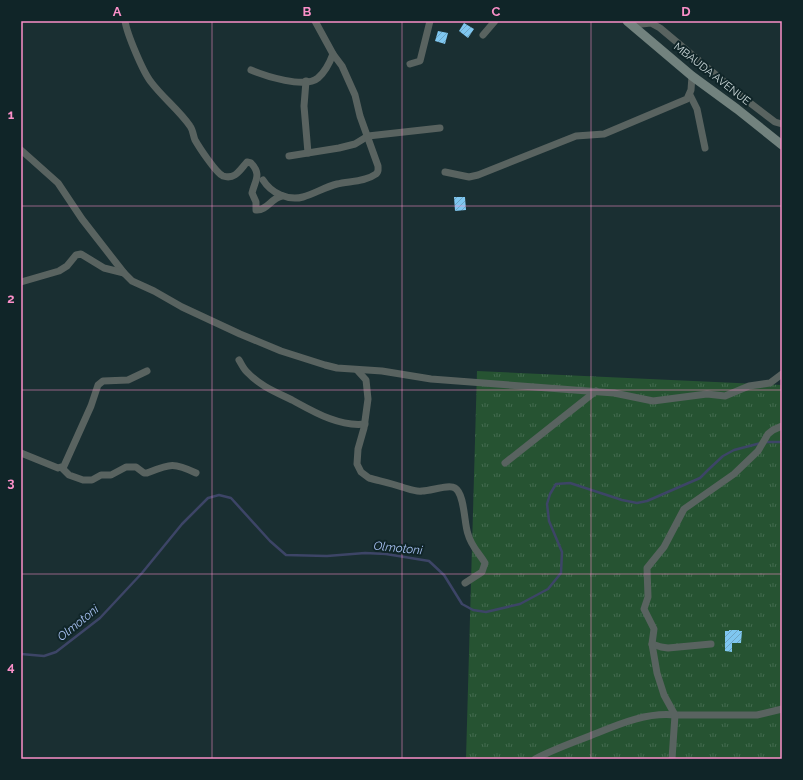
<svg xmlns="http://www.w3.org/2000/svg" width="803" height="780" font-family="Raleway,sans-serif">
  <style>
    .grass { fill: url(#grass-tufts) }
    .lines { fill: none; stroke-linecap: round; stroke-linejoin: round }
    .stream { stroke: #3d4567; stroke-width: 2.5 }
    .building { fill: url(#building-hatch) }
    .street { stroke: #596360; stroke-width: 7 }
    .secondary { stroke: #72827e; stroke-width: 9 }
    .grid { fill: none; stroke: #fa8fc8; stroke-width: 1; stroke-opacity: 0.55 }
    .labels { text-anchor: middle; dominant-baseline: central; stroke-width: 4; stroke-linejoin: round; paint-order: stroke }
    .street-label { font-size: 11px; fill: #cad7d8; stroke: #102528 }
    .water-label { font-size: 12px; font-style: italic; fill: #a7c0f1; stroke: #102528 }
    .neatline { fill: none; stroke: #fa8fc8; stroke-width: 1.5 }
    .grid-label { font-size: 13px; text-anchor: middle; font-weight: bold; fill: #fa8fc8 }
  </style>
  <defs>
    <pattern id="grass-tufts" width="24" height="20" patternUnits="userSpaceOnUse"><rect width="24" height="20" fill="#265332"/><path d="M3 7l-1-3M5 7V3M7 7l1-3M15 17l-1-3M17 17v-4M19 17l1-3" fill="none" stroke="#446b4f"/></pattern>
    <pattern id="building-hatch" width="6" height="6" patternUnits="userSpaceOnUse"><rect width="6" height="6" fill="#7fc7f0"/><path d="M-1 1l2-2M0 6l6-6M5 7l2-2" fill="none" stroke="#6ea5c4"/></pattern>
  </defs>
  <rect width="100%" height="100%" fill="#1a2f32"/>
  <path class="grass" d="M477 371 782 385V759H466Z"/>
  <g class="lines">
    <g class="stream">
      <path d="M765 442H782"/>
      <path d="M21 654 44 656 56 652 100 618 142 573 182 524 208 498 219 495 231 498 270 541 286 555 327 556 365 553 386 554 429 561 444 575 462 604 473 610 486 612 520 604 548 589 561 573 562 552 549 521 547 504 550 494 556 484 570 483 622 500 637 503 647 501 700 478 709 469 723 456 734 450 761 443"/>
    </g>
  </g>
  <g class="building">
    <path d="M464 23 474 29 468 38 459 31Z"/>
    <path d="M438 31 448 33 445 44 435 41Z"/>
    <path d="M454 197H465L466 210 455 211Z"/>
    <path d="M729 630H739V631H742L741 643H732V652L725 651V631H729Z"/>
  </g>
  <g class="lines">
    <g class="street">
      <path d="M125 21C127 34 143 72 151 82 163 98 179 110 190 126 193 130 193 135 195 140 199 147 216 173 223 176 235 180 240 170 247 162L251 163C262 175 255 180 252 193L256 202V210C267 211 271 198 282 196"/>
      <path d="M632 25 651 23 660 28 741 96 775 122 782 124"/>
      <path d="M483 35 495 21"/>
      <path d="M410 64 420 61 430 21"/>
      <path d="M251 70C265 76 305 89 318 78 325 72 330 62 333 54"/>
      <path d="M306 81 304 106 308 153"/>
      <path d="M690 95 697 109 705 148"/>
      <path d="M21 150 58 183 82 219 124 273"/>
      <path d="M289 156 339 148 355 144 368 136 440 128"/>
      <path d="M445 172 469 177 478 175 576 136 604 134 687 99 691 90 692 76"/>
      <path d="M263 180C271 193 288 201 303 197 314 194 325 187 337 184 349 181 365 182 376 174 379 172 378 169 378 166L360 116 355 95 342 66 333 54 315 21"/>
      <path d="M21 282 59 271 67 266 76 255 81 254 104 268 124 273 132 281 154 291 182 307 240 334 281 351 325 365 337 368 382 371 431 379 614 393 653 401 707 394 725 396 749 386 770 383 782 374"/>
      <path d="M239 360C242 365 244 370 248 373 260 386 278 393 292 400 314 412 339 427 365 424"/>
      <path d="M357 370 366 380 368 399 364 428 358 449 357 464 361 472 369 478C380 481 391 483 402 487 409 489 415 492 422 491 431 491 449 484 455 488 465 494 464 524 468 534 471 546 479 553 485 563L482 572 465 583"/>
      <path d="M21 453 58 468 64 466 91 406 98 385 103 381 128 380 147 371"/>
      <path d="M505 463 596 391"/>
      <path d="M62 468 69 475 83 480H92L101 475H111L126 467H136L144 473H147C170 464 173 462 196 473"/>
      <path d="M652 644 661 647 668 648 711 644"/>
      <path d="M535 759C552 750 569 744 587 737 615 726 644 712 675 715H757L782 709"/>
      <path d="M672 759 675 715 664 695 657 673 652 644 654 629 644 609 648 597 647 568 664 547 684 509 734 474 758 451 768 434 773 430 782 426"/>
    </g>
    <path class="secondary" d="M627 21 692 76 737 109 782 145"/>
  </g>
  <path class="grid" d="M212 21V759M402 21V759M591 21V759M21 206H782M21 390H782M21 574H782"/>
  <g class="labels">
    <g class="street-label">
      <text transform="translate(712 74) rotate(38)">MBAUDA AVENUE</text>
    </g>
    <g class="water-label">
      <text transform="translate(398 548) rotate(6)">Olmotoni</text>
      <text transform="translate(78 623) rotate(-39)">Olmotoni</text>
    </g>
  </g>
  <rect width="803" height="780" fill="none" stroke="#102528" stroke-width="44"/>
  <rect x="22" y="22" width="759" height="736" class="neatline"/>
  <g class="grid-label">
    <text x="117" y="16">A</text>
    <text x="307" y="16">B</text>
    <text x="496" y="16">C</text>
    <text x="686" y="16">D</text>
    <text x="11" y="119">1</text>
    <text x="11" y="303">2</text>
    <text x="11" y="487">3</text>
    <text x="11" y="671">4</text>
  </g>
</svg>
